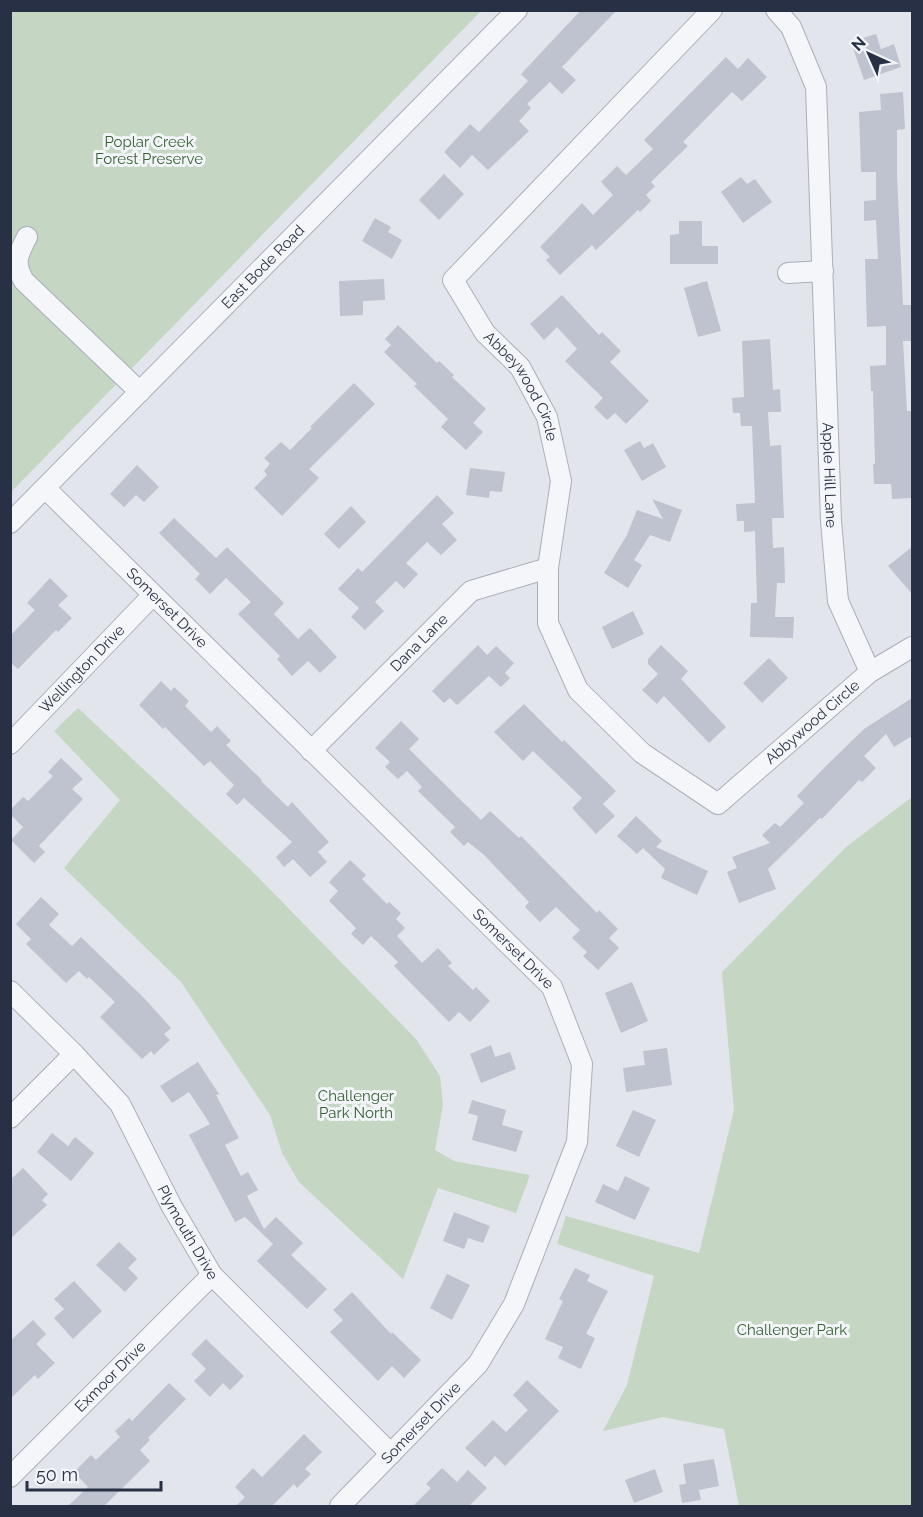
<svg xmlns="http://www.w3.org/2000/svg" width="923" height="1517" font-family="Raleway,sans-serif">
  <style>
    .green { fill: #c5d6c2 }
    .building { fill: #bec3cf }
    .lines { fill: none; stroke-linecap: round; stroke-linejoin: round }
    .minor-casing { stroke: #aaafba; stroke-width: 22 }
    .minor { stroke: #f5f6f9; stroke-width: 20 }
    .labels { text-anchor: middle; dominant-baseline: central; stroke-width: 6; stroke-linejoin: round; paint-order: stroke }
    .park-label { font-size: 15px; fill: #386234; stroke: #f2f4f8 }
    .street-label { font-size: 15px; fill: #283045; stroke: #f2f4f8 }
  </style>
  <rect width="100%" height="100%" fill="#e2e5ec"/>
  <g class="green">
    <path d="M11 11H481L11 492Z"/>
    <path d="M78 708 249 868 416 1039 440 1076 443 1105 435 1150 454 1161 530 1175 516 1213 438 1188 403 1279 299 1182 282 1153 270 1115 181 982 64 868 120 800 54 731Z"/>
    <path d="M912 797V1506H739L724 1429 663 1417 603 1431 627 1385 654 1276 557 1244 566 1216 699 1253 734 1110 722 972 846 847Z"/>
  </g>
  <g class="building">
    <path d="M581 10H617L562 67 576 80 562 94 550 82 527 104 531 108 519 121 529 131 488 170 472 155 460 168 444 152 470 124 479 132 528 81 521 74Z"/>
    <path d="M876 34 881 49 894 44 901 67 864 80 851 42Z"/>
    <path d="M726 57 738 69 748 58 767 77 742 101 732 92 683 142 688 146 651 182 655 186 646 195 651 201 640 212 638 210 596 250 592 245 560 275 546 260 550 257 540 247 582 203 593 215 613 195 601 182 617 166 626 175 653 149 644 140Z"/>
    <path d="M903 92 905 129 897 130V176L903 305H911L912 341H903L907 411H911L912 423V498L892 499 891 484H874L873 464H875L873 391H871L870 366 886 365V326L867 327 865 259H878L876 220 864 221V201L876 200V172H861L859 112 881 110 880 94Z"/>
    <path d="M444 174 464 194 439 220 419 200Z"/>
    <path d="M741 177 747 184 755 179 772 202 743 223 721 192Z"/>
    <path d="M375 218 391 227 388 232 402 240 392 259 362 241Z"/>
    <path d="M679 221H702V246H718V264H670V235L679 234Z"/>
    <path d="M384 279 385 300 363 301V315L340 316 339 281Z"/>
    <path d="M707 281 721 331 698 337 684 288Z"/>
    <path d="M562 295 599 335 602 332 621 351 610 362 649 401 626 424 615 413 607 420 594 407 603 398 565 361 577 349 557 327 544 340 530 324Z"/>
    <path d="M398 325 437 363 439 361 454 375 452 377 486 409 473 423 483 432 466 450 441 427 448 419 414 386 417 384 384 352 391 345 385 339Z"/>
    <path d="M770 339 773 390 780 389 781 412H768L770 446 781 445 784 518H772L773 548 784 547 785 583H777L775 617H794L793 638 750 637 751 603H757L755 531 744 532V521H737L736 504 755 503 752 426H741L740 413H733L732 398 744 397 742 341Z"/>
    <path d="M354 383 375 404 309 469 319 478 282 516 254 488 267 475 264 471 270 464 264 458 281 442 290 450 312 428 310 427Z"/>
    <path d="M640 441 644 448 653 443 666 467 642 481 624 450Z"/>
    <path d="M137 465 159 487 144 502 136 495 124 507 110 494Z"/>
    <path d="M470 468 505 472 502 492 490 491 489 498 466 495Z"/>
    <path d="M437 495 454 513 442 524 457 540 441 555 427 542 406 563 418 574 404 589 396 581 375 602 384 611 365 630 351 617 359 608 338 589 358 568 362 572Z"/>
    <path d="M652 499 682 510 670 542 650 535 634 560 642 565 628 588 604 573 627 535 637 510 663 519Z"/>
    <path d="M351 506 366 522 339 549 324 534Z"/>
    <path d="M174 518 216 558 227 547 284 603 274 614 298 639 310 628 337 657 320 673 308 661 292 676 277 659 280 656 238 614 251 602 226 578 210 594 195 579 200 574 159 533Z"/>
    <path d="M912 547V594L888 566Z"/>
    <path d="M50 578 68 596 58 605 72 618 58 632 56 630 18 669 10 662V636L35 610 27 603Z"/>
    <path d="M633 611 644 634 612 649 602 627Z"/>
    <path d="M478 645 487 655 496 646 514 663 505 673 510 678 501 687 489 676 457 705 450 698 444 703 432 691Z"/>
    <path d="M661 645 688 671 681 679 726 727 709 743 664 696 657 704 642 690 658 674 648 664V659Z"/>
    <path d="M769 658 788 678 762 703 743 683Z"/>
    <path d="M161 681 171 691 174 687 189 701 185 706 211 732 217 726 231 741 226 745 262 780 261 781 288 807 292 802 329 842 318 852 327 862 310 877 293 859 284 867 276 857 292 842 244 798 237 805 226 794 234 785 210 761 204 766 165 727 163 729 139 705Z"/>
    <path d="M912 698V736L894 747 886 734 864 756 876 768 862 782 859 780 822 819 820 818 768 869 776 889 739 903 727 872 737 868 732 857 770 843 762 835 775 823 780 827 804 803 797 796 825 767 864 729Z"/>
    <path d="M524 704 562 742 564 740 616 791 603 804 615 816 596 834 572 808 582 798 533 751 523 761 494 732Z"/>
    <path d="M401 721 419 739 409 749 481 820 490 811 519 838 521 836 597 913 599 910 618 929 609 938 619 948 598 970 583 956 587 952 572 938 580 930 556 907 540 922 525 907 529 902 484 855 468 842 464 846 450 832 455 827 418 791 422 787 407 771 398 779 385 767 390 762 375 748Z"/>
    <path d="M61 758 83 779 72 789 83 799 39 846 45 852 34 863 11 840 23 827 10 814V810L23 797 28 801 53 776 48 772Z"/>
    <path d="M636 816 662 841 656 847 708 871 697 895 661 878 665 869 643 848 637 854 617 836Z"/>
    <path d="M350 860 366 875 362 879 387 904 389 902 401 913 396 919 405 928 397 936 422 963 438 948 452 963 448 966 473 990 476 987 490 1001 470 1022 459 1012 449 1022 394 966 398 962 371 936 363 945 351 934 356 928 329 901 338 891 329 882Z"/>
    <path d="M41 897 59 914 49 925 72 946 81 937 145 999 171 1028 164 1034 170 1040 154 1055 151 1051 142 1059 100 1017 115 1002 89 977 87 979 79 971 66 983 26 944 31 939 16 924Z"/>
    <path d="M632 982 648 1021 621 1033 605 993Z"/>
    <path d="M491 1045 495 1057 510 1052 516 1069 481 1083 470 1054Z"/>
    <path d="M667 1048 672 1085 626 1092 623 1068 645 1065 643 1051Z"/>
    <path d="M198 1062 219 1094 216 1095 239 1138 225 1145 241 1176 248 1172 258 1190 247 1196 264 1229 276 1217 303 1243 291 1255 327 1289 307 1309 257 1261 273 1244 245 1217 235 1222 189 1135 210 1124 189 1092 172 1103 160 1086Z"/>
    <path d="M472 1100 506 1110 502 1125 523 1131 516 1152 472 1140 478 1116 468 1113Z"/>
    <path d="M633 1110 656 1120 639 1157 616 1146Z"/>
    <path d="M52 1133 68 1146 75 1137 94 1153 71 1181 37 1152Z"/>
    <path d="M23 1168 48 1194 42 1200 47 1205 10 1239V1180Z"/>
    <path d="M625 1176 650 1188 635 1220 595 1202 603 1184 618 1191Z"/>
    <path d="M454 1212 490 1226 483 1243 468 1238 464 1249 443 1241Z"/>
    <path d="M119 1242 137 1259 128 1268 138 1278 125 1292 96 1265Z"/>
    <path d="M575 1268 590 1275 587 1281 608 1291 586 1334 595 1338 581 1369 558 1358 563 1347 545 1339 563 1301 559 1299Z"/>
    <path d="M447 1274 470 1285 452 1320 430 1308Z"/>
    <path d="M74 1281 102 1311 73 1339 54 1318 64 1309 54 1299Z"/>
    <path d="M352 1292 391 1334 392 1332 421 1360 404 1378 392 1366 378 1381 330 1332 343 1320 333 1310Z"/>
    <path d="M33 1320 46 1334 36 1344 55 1363 38 1379 35 1375 10 1399V1341Z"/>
    <path d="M206 1339 244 1376 230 1390 223 1383 210 1397 194 1381 206 1369 191 1354Z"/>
    <path d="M527 1380 559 1411 505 1466 495 1456 485 1467 465 1448 493 1420 506 1432 528 1410 513 1395Z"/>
    <path d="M169 1383 186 1399 148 1438 150 1440 140 1450 150 1461 104 1506H68L88 1487 74 1472 91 1455 96 1460 120 1437 115 1431 129 1418 132 1421Z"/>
    <path d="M304 1434 322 1452 305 1469 311 1474 297 1488 294 1484 272 1506H236L245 1497 235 1487 253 1468 262 1477Z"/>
    <path d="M714 1459 719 1486 699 1490 701 1500 682 1503 679 1485 686 1484 683 1464Z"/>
    <path d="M442 1468 457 1482 468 1470 487 1488 469 1506H413L431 1488 426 1484Z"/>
    <path d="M655 1469 663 1492 634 1503 625 1480Z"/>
  </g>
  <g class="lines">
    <defs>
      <g id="minor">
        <path id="s1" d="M712 10 453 280 485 333 520 367 547 417 561 481 548 568V623L578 690 642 753 718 804 870 672 912 647"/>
        <path id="s2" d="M776 10 791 27 816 87 831 521 838 601 870 672"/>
        <path d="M27 237C18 254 13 263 24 281L140 392"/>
        <path d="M788 273 823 271"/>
        <path id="s3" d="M45 488 552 987 582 1064 577 1142 514 1304 478 1364 340 1506"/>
        <path id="s4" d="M10 523 517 10"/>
        <path id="s5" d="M10 744 153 595"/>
        <path id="s6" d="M311 751 471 591 548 568"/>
        <path id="s7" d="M10 991 74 1054 120 1104 172 1207 212 1275 391 1454"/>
        <path d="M10 1118 74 1054"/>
        <path id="s8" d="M10 1477 212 1275"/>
      </g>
    </defs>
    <use href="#minor" class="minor-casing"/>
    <use href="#minor" class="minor"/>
  </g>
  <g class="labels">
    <g class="park-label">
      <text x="149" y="142">Poplar Creek<tspan x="149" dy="17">Forest Preserve</tspan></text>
      <text x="356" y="1096">Challenger<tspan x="356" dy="17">Park North</tspan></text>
      <text x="792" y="1330">Challenger Park</text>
    </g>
    <g class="street-label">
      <text stroke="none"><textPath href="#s4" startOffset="360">East Bode Road</textPath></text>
      <text stroke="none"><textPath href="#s1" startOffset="502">Abbeywood Circle</textPath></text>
      <text stroke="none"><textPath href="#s2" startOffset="476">Apple Hill Lane</textPath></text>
      <text stroke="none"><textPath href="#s3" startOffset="171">Somerset Drive</textPath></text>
      <text stroke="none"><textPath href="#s6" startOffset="153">Dana Lane</textPath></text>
      <text stroke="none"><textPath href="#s5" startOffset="104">Wellington Drive</textPath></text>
      <text stroke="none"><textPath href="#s1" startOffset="1130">Abbywood Circle</textPath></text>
      <text stroke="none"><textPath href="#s3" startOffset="657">Somerset Drive</textPath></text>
      <text stroke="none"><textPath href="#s7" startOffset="303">Plymouth Drive</textPath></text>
      <text stroke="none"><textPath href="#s8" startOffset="142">Exmoor Drive</textPath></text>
      <text transform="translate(421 1423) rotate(-46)">Somerset Drive</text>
    </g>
  </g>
  <rect width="923" height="1517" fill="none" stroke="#283045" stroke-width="24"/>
  <g transform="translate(869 54) rotate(315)" stroke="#f2f4f8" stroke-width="4.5" paint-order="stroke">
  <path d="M0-4.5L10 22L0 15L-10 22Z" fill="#283045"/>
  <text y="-9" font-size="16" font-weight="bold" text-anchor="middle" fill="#283045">N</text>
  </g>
  <path d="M27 1481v9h134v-9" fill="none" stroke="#283045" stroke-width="3"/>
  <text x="36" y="1481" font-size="18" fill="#283045" stroke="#f2f4f8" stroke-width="4.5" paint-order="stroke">50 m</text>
</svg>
